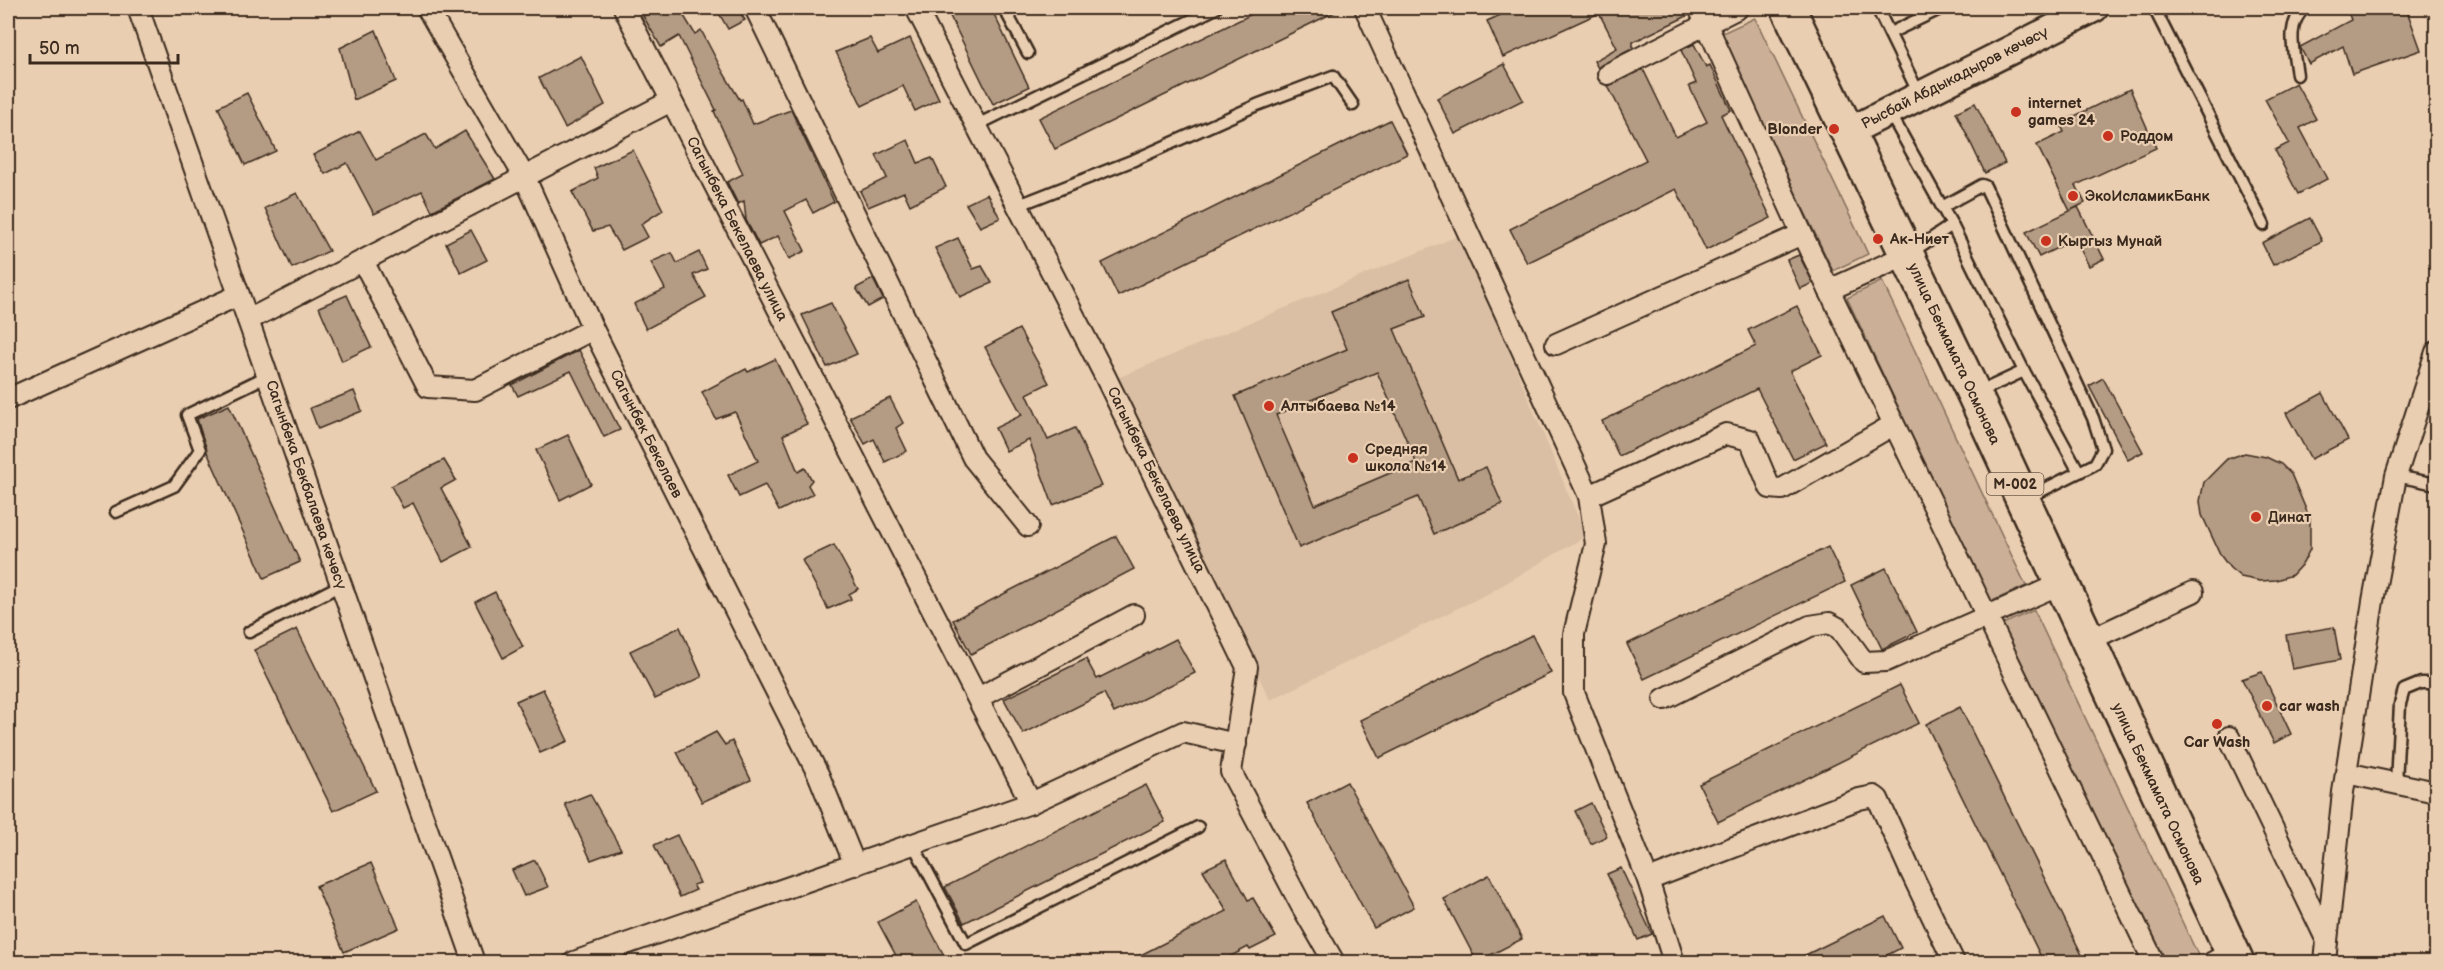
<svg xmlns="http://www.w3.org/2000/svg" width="2444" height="970" font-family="'Balsamiq Sans',sans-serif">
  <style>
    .built { fill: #dabfa4 }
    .green { fill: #cbb097; stroke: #836d5a; stroke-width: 1.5 }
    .building { fill: #b49b84; stroke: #3b2a1e; stroke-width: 1.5; fill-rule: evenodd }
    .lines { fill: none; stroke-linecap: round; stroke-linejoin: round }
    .service-casing { stroke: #3b2a1e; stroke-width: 15 }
    .minor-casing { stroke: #3b2a1e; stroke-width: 24 }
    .secondary-casing { stroke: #3b2a1e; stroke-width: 32 }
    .trunk-casing { stroke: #3b2a1e; stroke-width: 38 }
    .service { stroke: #eaceb1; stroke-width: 10 }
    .minor { stroke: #eaceb1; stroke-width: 20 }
    .secondary { stroke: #eaceb1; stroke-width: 27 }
    .trunk { stroke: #eaceb1; stroke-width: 33 }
    .poi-dot { fill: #c8321e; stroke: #eaceb1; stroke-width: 2 }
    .labels { text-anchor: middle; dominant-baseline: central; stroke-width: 4.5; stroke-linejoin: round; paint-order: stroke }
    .shield { fill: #eaceb1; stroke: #705b4a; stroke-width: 1.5 }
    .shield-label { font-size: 14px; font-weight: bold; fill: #3b2a1e }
    .street-label { font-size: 15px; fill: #3b2a1e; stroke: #eaceb1 }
    .poi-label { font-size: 15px; font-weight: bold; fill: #3b2a1e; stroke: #eaceb1; text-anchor: start }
  </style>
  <rect width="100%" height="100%" fill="#eaceb1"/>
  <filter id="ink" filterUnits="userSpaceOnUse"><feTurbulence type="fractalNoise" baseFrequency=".0167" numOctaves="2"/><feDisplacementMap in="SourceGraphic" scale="12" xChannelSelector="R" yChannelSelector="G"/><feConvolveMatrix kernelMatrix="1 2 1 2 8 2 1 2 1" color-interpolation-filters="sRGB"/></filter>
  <g filter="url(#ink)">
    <path class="built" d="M1460 235 1586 536 1489 593 1270 700 1115 379Z"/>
    <g class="green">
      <path d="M1755 18 1868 254 1833 271 1720 34Z"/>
      <path d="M1882 281 2026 586 1990 602 1847 298Z"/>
      <path d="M2034 610 2198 955 2182 962H2165L2003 624Z"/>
    </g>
    <g class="building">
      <path d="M660 8H679L695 34 701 30 723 72 740 100 742 99 753 124 791 110 834 202 813 213 806 200 785 211 805 251 789 259 778 236 759 245 746 220 744 201 738 204 727 182 743 174 714 111 716 110 679 36 661 47 643 16Z"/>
      <path d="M716 8H737L745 20 728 29Z"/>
      <path d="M946 8H991L1029 87 993 104Z"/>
      <path d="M1264 8H1343L1055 149 1039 118Z"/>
      <path d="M1516 8H1687L1689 15 1633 42V48L1598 68 1594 61 1617 48 1599 13 1503 57 1487 21Z"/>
      <path d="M2361 8H2406L2421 50 2352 74 2343 46 2309 64 2300 47 2351 20 2348 12Z"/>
      <path d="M376 30 396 81 354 100 340 48Z"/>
      <path d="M870 38 878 53 910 38 939 99 915 111 903 86 862 106 836 52Z"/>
      <path d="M1694 44 1706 67 1710 65 1731 110 1721 115 1771 218 1706 250 1676 189 1527 263 1510 229 1646 160 1608 86 1643 69 1676 137 1707 122 1689 86 1696 83 1681 50Z"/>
      <path d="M581 56 605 105 565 128 539 78Z"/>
      <path d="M1504 64 1523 100 1455 134 1437 98Z"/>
      <path d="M2296 83 2316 119 2300 128 2327 179 2298 194 2275 150 2289 143 2265 99Z"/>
      <path d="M2130 89 2156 148 2076 185 2085 203 2071 210 2078 207 2104 259 2089 266 2075 239 2039 257 2026 232 2070 211 2037 145 2064 132 2060 123Z"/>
      <path d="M247 93 276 151 245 165 218 107Z"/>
      <path d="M1975 103 2005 163 1985 173 1956 112Z"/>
      <path d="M1390 120 1407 154 1118 296 1102 263Z"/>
      <path d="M360 131 376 160 426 134 435 149 465 131 495 179 432 211 422 191 374 214 347 163 325 174 313 155Z"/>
      <path d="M908 140 918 163 932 158 946 187 910 205 904 192 868 207 860 191 887 178 876 155Z"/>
      <path d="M633 150 663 210 641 224 648 237 622 250 608 227 593 231 572 192 598 178 594 168Z"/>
      <path d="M297 193 329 251 292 268 265 208Z"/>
      <path d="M987 194 1000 218 980 227 966 204Z"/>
      <path d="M2310 218 2322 241 2273 265 2262 243Z"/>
      <path d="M471 230 487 260 461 273 446 243Z"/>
      <path d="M958 238 973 269 982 266 992 283 960 297 935 248Z"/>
      <path d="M699 252 707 269 693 275 706 297 646 329 634 304 665 289 651 262 672 253 677 263Z"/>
      <path d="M1799 255 1813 283 1800 289 1787 260Z"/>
      <path d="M873 279 883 299 868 307 856 288Z"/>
      <path d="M1409 279 1425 317 1394 329 1458 479 1486 467 1502 504 1434 534 1418 497 1299 548 1235 396 1347 349 1331 312ZM1377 372 1416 462 1315 505 1276 415Z"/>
      <path d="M347 295 371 347 342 361 319 307Z"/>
      <path d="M831 303 857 354 827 367 802 315Z"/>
      <path d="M1797 306 1822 355 1790 371 1826 443 1793 459 1757 389 1619 456 1602 421 1756 346 1748 330Z"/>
      <path d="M1019 329 1049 383 1027 394 1048 440 1075 428 1101 486 1053 505 1029 440 1006 451 995 428 1022 415 985 347Z"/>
      <path d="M579 350 620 430 604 437 571 371 518 396 512 385Z"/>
      <path d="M775 359 807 424 783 435 798 472 805 468 812 480 808 485 813 494 779 511 765 485 739 497 728 475 758 461 735 412 716 419 702 392 746 369 748 372Z"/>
      <path d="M2103 378 2143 452 2128 460 2089 386Z"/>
      <path d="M354 391 362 411 318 429 310 408Z"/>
      <path d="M2323 393 2348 440 2311 459 2286 413Z"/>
      <path d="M890 398 903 423 896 428 907 451 885 462 874 439 865 444 850 417Z"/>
      <path d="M229 405 300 562 264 578 207 452 197 419Z"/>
      <path d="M568 435 591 484 560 500 536 450Z"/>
      <path d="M2245 453 2266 457 2281 464 2291 474 2310 519V549L2303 563 2292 575 2276 580 2260 581 2241 577 2230 568 2221 556 2202 515 2200 501 2204 482 2227 459Z"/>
      <path d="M444 460 456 480 441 488 472 547 443 562 413 503 403 508 391 486Z"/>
      <path d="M1116 536 1134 569 971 654 953 620Z"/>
      <path d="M834 545 858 589 849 594 851 599 828 609 802 560Z"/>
      <path d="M1828 547 1845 582 1644 679 1627 644Z"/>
      <path d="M1886 568 1917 632 1882 649 1851 585Z"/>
      <path d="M495 592 523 647 503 658 475 602Z"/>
      <path d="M680 627 702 677 655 699 630 651Z"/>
      <path d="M2334 627 2340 660 2292 669 2286 635Z"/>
      <path d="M297 629 376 791 333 811 254 650Z"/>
      <path d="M1532 635 1551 673 1379 758 1360 720Z"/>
      <path d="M1176 639 1195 673 1114 713 1104 693 1023 734 1004 699 1086 659 1097 679Z"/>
      <path d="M2262 672 2291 734 2274 743 2242 679Z"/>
      <path d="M1900 685 1919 723 1718 822 1699 784Z"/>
      <path d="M543 689 568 741 540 753 516 701Z"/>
      <path d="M1960 707 2086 963H2044L1926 724Z"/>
      <path d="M716 732 725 745 732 741 751 780 702 802 677 752Z"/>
      <path d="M1347 782 1414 907 1374 928 1307 803Z"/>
      <path d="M1146 785 1165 822 964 923 945 887Z"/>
      <path d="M590 794 621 849 591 860 565 804Z"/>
      <path d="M1591 803 1607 836 1591 844 1575 811Z"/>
      <path d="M677 835 700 883 693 885 696 890 680 897 654 845Z"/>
      <path d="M1226 859 1248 900 1253 898 1276 937 1250 950 1248 947 1218 963H1125L1227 911 1203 870Z"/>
      <path d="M535 860 548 887 524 896 512 870Z"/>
      <path d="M371 863 399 928 344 952 316 886Z"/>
      <path d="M1621 868 1652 934 1638 940 1607 874Z"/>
      <path d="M1489 875 1522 939 1477 962 1444 899Z"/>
      <path d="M916 902 948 963H900L878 922Z"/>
      <path d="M1885 916 1901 948 1872 963H1789Z"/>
    </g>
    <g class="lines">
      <defs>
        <g id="service">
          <path d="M1004 8 1028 53"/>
          <path d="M1877 8 1920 96"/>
          <path d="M2154 8 2264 225"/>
          <path d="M1451 9 1453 8"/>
          <path d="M1890 33 1942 8"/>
          <path d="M2297 75C2294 52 2285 24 2305 8"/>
          <path d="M1890 113 1952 225 2024 371 2079 472 2027 498"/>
          <path d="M977 125 1216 8"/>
          <path d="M1019 205 1134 160 1257 105 1333 76 1353 105"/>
          <path d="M1942 207 1982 185 1985 186 2093 418 2103 449 2095 464 2079 472"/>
          <path d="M1910 253 1952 225"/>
          <path d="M1977 393 2024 371"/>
          <path d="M2396 476 2436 484"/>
          <path d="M116 512 174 486 200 450 187 415 267 376"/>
          <path d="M249 632 341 585"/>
          <path d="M2396 784 2400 704 2404 690 2421 683H2436"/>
          <path d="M913 844 966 944 1198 827"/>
        </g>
        <g id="minor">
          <path d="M138 8 474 962"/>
          <path d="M427 8 525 178 593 329 819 776 855 865"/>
          <path d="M624 8 1031 803"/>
          <path d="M755 8 973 458 1028 526"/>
          <path d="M916 8 1104 374 1247 667 1231 772 1301 905 1334 962"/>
          <path d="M1365 8 1589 496 1596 544 1574 634V693L1648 880 1674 962"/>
          <path d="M1699 8 1802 234 2154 962"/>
          <path d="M1608 74 1738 8"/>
          <path d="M363 261 428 387 475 390 593 329"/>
          <path d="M1829 290 1907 255"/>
          <path d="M248 320 671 101"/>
          <path d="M1556 344 1802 234"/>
          <path d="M8 399 239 295"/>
          <path d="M1589 496 1726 434 1750 440 1770 488 1782 489 1893 425"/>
          <path d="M2087 641 2193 592"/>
          <path d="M978 698 1134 615"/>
          <path d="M1664 699 1810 626 1829 623 1840 629 1864 662 1886 661 2060 584"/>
          <path d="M2229 737 2327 941 2325 962"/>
          <path d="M2346 773 2436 792"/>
          <path d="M1648 880 1859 799 1874 796 1878 799 1909 868 1954 962"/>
          <path d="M2327 941 2343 792 2373 601 2396 476 2436 352"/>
          <path d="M574 962 1031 803 1183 732 1236 744"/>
          <path d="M2213 962 2232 952"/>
        </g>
        <path id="secondary" d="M1848 132 2094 8"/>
        <path id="trunk" d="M1788 8 1974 394 2237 962"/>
      </defs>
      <use href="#service" class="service-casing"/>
      <use href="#minor" class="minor-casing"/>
      <use href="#secondary" class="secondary-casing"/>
      <use href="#trunk" class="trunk-casing"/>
      <use href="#service" class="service"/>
      <use href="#minor" class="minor"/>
      <use href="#secondary" class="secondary"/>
      <use href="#trunk" class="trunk"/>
    </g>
  </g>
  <g class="poi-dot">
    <circle cx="2016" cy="112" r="6"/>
    <circle cx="1834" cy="129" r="6"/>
    <circle cx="2108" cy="136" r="6"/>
    <circle cx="2073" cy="196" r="6"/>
    <circle cx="1878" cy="239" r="6"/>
    <circle cx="2046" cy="241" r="6"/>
    <circle cx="1269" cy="406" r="6"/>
    <circle cx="1353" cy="458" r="6"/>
    <circle cx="2256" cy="517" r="6"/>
    <circle cx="2267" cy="706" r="6"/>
    <circle cx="2217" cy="724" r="6"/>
  </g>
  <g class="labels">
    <rect class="shield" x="1986.5" y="473" width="57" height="22" rx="4.5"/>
    <g class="shield-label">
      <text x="2015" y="484">M-002</text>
    </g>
    <g class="street-label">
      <text transform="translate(1955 78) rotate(-27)">Рысбай Абдыкадыров көчөсү</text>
      <text transform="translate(737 229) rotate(63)">Сагынбека Бекелаева улица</text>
      <text transform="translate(1954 354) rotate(65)">улица Бекмамата Осмонова</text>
      <text transform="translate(646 434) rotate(63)">Сагынбек Бекелаев</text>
      <text transform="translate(1156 480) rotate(64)">Сагынбека Бекелаева улица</text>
      <text transform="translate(306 485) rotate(71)">Сагынбека Бекбалаева көчөсү</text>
      <text transform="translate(2158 794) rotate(65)">улица Бекмамата Осмонова</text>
    </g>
    <g class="poi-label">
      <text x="2028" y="103">internet<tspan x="2028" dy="17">games 24</tspan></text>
      <text x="1822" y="129" text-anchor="end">Blonder</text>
      <text x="2120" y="136">Роддом</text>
      <text x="2085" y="196">ЭкоИсламикБанк</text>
      <text x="1890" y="239">Ак-Ниет</text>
      <text x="2058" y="241">Кыргыз Мунай</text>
      <text x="1281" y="406">Алтыбаева №14</text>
      <text x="1365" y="449">Средняя<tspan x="1365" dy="17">школа №14</tspan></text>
      <text x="2268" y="517">Динат</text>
      <text x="2279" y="706">car wash</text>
      <text x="2217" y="742" text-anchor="middle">Car Wash</text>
    </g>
  </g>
  <rect width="2444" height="970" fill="none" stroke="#eaceb1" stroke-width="30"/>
  <rect x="15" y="15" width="2414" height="940" fill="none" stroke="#3b2a1e" stroke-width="2" filter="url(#ink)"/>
  <path d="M30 54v9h148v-9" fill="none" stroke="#3b2a1e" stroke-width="3"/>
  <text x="39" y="54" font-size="18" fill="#3b2a1e" stroke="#eaceb1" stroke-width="4.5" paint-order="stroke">50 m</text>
</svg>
